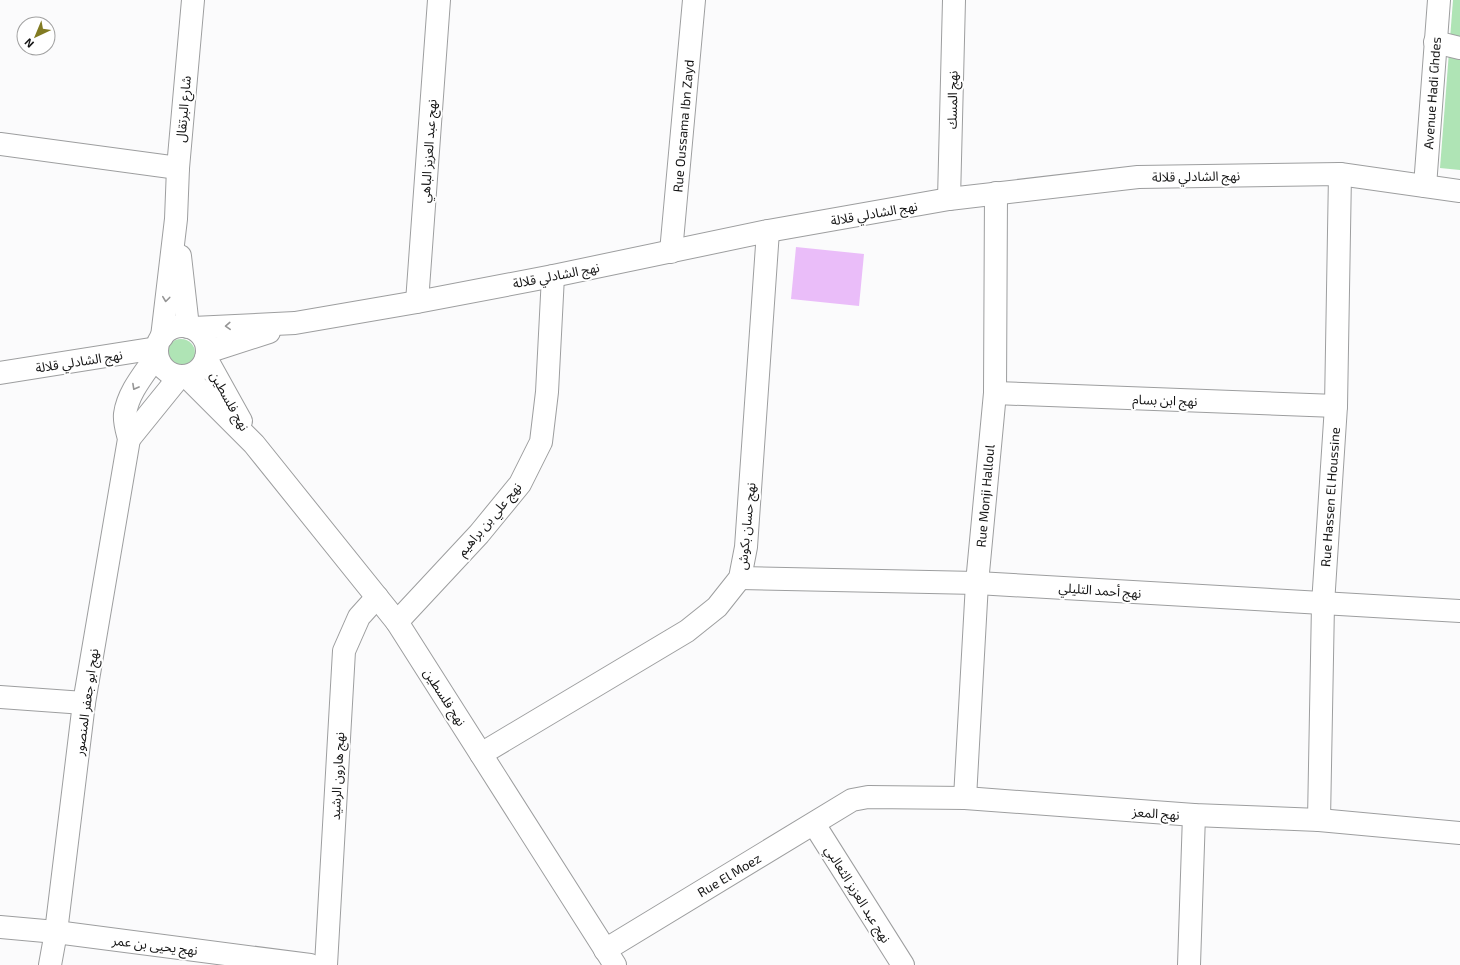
<svg xmlns="http://www.w3.org/2000/svg" width="1460" height="965" font-family="'Exo 2','Noto Sans Arabic',sans-serif">
  <style>
    .green { fill: #afe4b5 }
    .building { fill: #eabdf9 }
    .lines { fill: none; stroke-linecap: round; stroke-linejoin: round }
    .street-casing { stroke: #9d9e9f; stroke-width: 24 }
    .secondary-casing { stroke: #9d9e9f; stroke-width: 24 }
    .street { stroke: #fff; stroke-width: 22 }
    .secondary { stroke: #fff; stroke-width: 22 }
    .oneway { stroke: #959595 }
    .labels { text-anchor: middle; dominant-baseline: central; stroke-width: 4; stroke-linejoin: round; paint-order: stroke }
    .street-label { font-size: 13px; fill: #141414; stroke: #fff }
  </style>
  <rect width="100%" height="100%" fill="#fbfbfc"/>
  <g class="green">
    <path d="M1453 0H1460V170L1440 168Z"/>
    <circle cx="181" cy="353" r="14"/>
  </g>
  <path class="building" d="M796 247 864 254 859 306 791 299Z"/>
  <g class="lines">
    <defs>
      <g id="street">
        <path d="M1435 42 1460 48"/>
        <path d="M0 144 178 168"/>
        <path d="M1425 186 1439 0"/>
        <path d="M949 199 954 0"/>
        <path d="M671 252 694 0"/>
        <path d="M180 256 188 327"/>
        <path d="M417 302 439 0"/>
        <path d="M162 337 176 219 178 168 193 0"/>
        <path d="M206 358 241 421"/>
        <path d="M186 376 254 444 397 622 615 965"/>
        <path d="M995 393 1336 406"/>
        <path d="M129 439 180 376"/>
        <path d="M740 578 977 583 1460 611"/>
        <path d="M397 622 479 534 520 484 541 442 547 392 553 276"/>
        <path d="M0 697 84 703"/>
        <path d="M481 754 687 631 717 607 740 578 746 547 768 231"/>
        <path d="M965 798 977 583 995 393 996 193"/>
        <path d="M1319 820 1323 604 1336 406 1340 174"/>
        <path d="M814 824 903 965"/>
        <path d="M0 927 56 932 310 965"/>
        <path d="M605 950 852 800 868 797 965 798 1194 815 1319 820 1460 833"/>
        <path d="M50 965 56 932 84 703 129 439C127 431 124 422 125 414 128 392 145 373 157 355"/>
        <path d="M326 965 344 651 359 617 377 597"/>
        <path d="M1189 965 1194 815"/>
      </g>
      <g id="secondary">
        <circle cx="182" cy="351" r="25"/>
        <path d="M193 328 295 323 417 302 553 276 768 231 949 199 1138 177 1340 174 1460 191"/>
        <path d="M207 352 269 332"/>
        <path d="M0 373 157 348"/>
      </g>
    </defs>
    <use href="#street" class="street-casing"/>
    <use href="#secondary" class="secondary-casing"/>
    <use href="#street" class="street"/>
    <use href="#secondary" class="secondary"/>
  </g>
  <defs><path id="oneway-chevron" d="M-2-3.5L2.5 0L-2 3.5" fill="none" stroke-width="1.6" stroke-linecap="round" stroke-linejoin="round"/></defs>
  <g class="oneway">
    <use href="#oneway-chevron" transform="translate(166 299) rotate(97)"/>
    <use href="#oneway-chevron" transform="translate(228 326) rotate(177)"/>
    <use href="#oneway-chevron" transform="translate(135 387) rotate(119)"/>
  </g>
  <g class="labels">
    <g class="street-label">
      <text transform="translate(1432 93) rotate(-86)">Avenue Hadi Ghdes</text>
      <text transform="translate(952 100) rotate(-89)">نهج المسك</text>
      <text transform="translate(183 109) rotate(-85)">شارع البرتقال</text>
      <text transform="translate(683 126) rotate(-85)">Rue Oussama Ibn Zayd</text>
      <text transform="translate(428 151) rotate(-86)">نهج عبد العزيز الباهي</text>
      <text transform="translate(1196 176) rotate(-1)">نهج الشادلي قلالة</text>
      <text transform="translate(874 213) rotate(-10)">نهج الشادلي قلالة</text>
      <text transform="translate(556 275) rotate(-11)">نهج الشادلي قلالة</text>
      <text transform="translate(79 361) rotate(-9)">نهج الشادلي قلالة</text>
      <text transform="translate(1165 400) rotate(2)">نهج ابن بسام</text>
      <text transform="translate(230 401) rotate(61)">نهج فلسطين</text>
      <text transform="translate(985 496) rotate(-85)">Rue Monji Halloul</text>
      <text transform="translate(1330 497) rotate(-86)">Rue Hassen El Houssine</text>
      <text transform="translate(489 519) rotate(-50)">نهج علي بن براهيم</text>
      <text transform="translate(746 526) rotate(-84)">نهج حسان بكوش</text>
      <text transform="translate(1100 590) rotate(4)">نهج أحمد التليلي</text>
      <text transform="translate(445 697) rotate(57)">نهج فلسطين</text>
      <text transform="translate(86 702) rotate(-82)">نهج ابو جعفر المنصور</text>
      <text transform="translate(337 776) rotate(-87)">نهج هارون الرشيد</text>
      <text transform="translate(1156 813) rotate(4)">نهج المعز</text>
      <text transform="translate(729 875) rotate(-31)">Rue El Moez</text>
      <text transform="translate(858 894) rotate(58)">نهج عبد العزيز الثعالبي</text>
      <text transform="translate(155 945) rotate(7)">نهج يحيى بن عمر</text>
    </g>
  </g>
  <g transform="translate(36 36) rotate(224)"><circle r="19" fill="#ffffff" stroke="#a1a1a1"/>
  <path d="M0-3L7 15L0 10L-7 15Z" fill="#827b22"/>
  <text y="-6" font-size="11" font-weight="bold" text-anchor="middle" fill="#141414">N</text>
  </g>
</svg>
